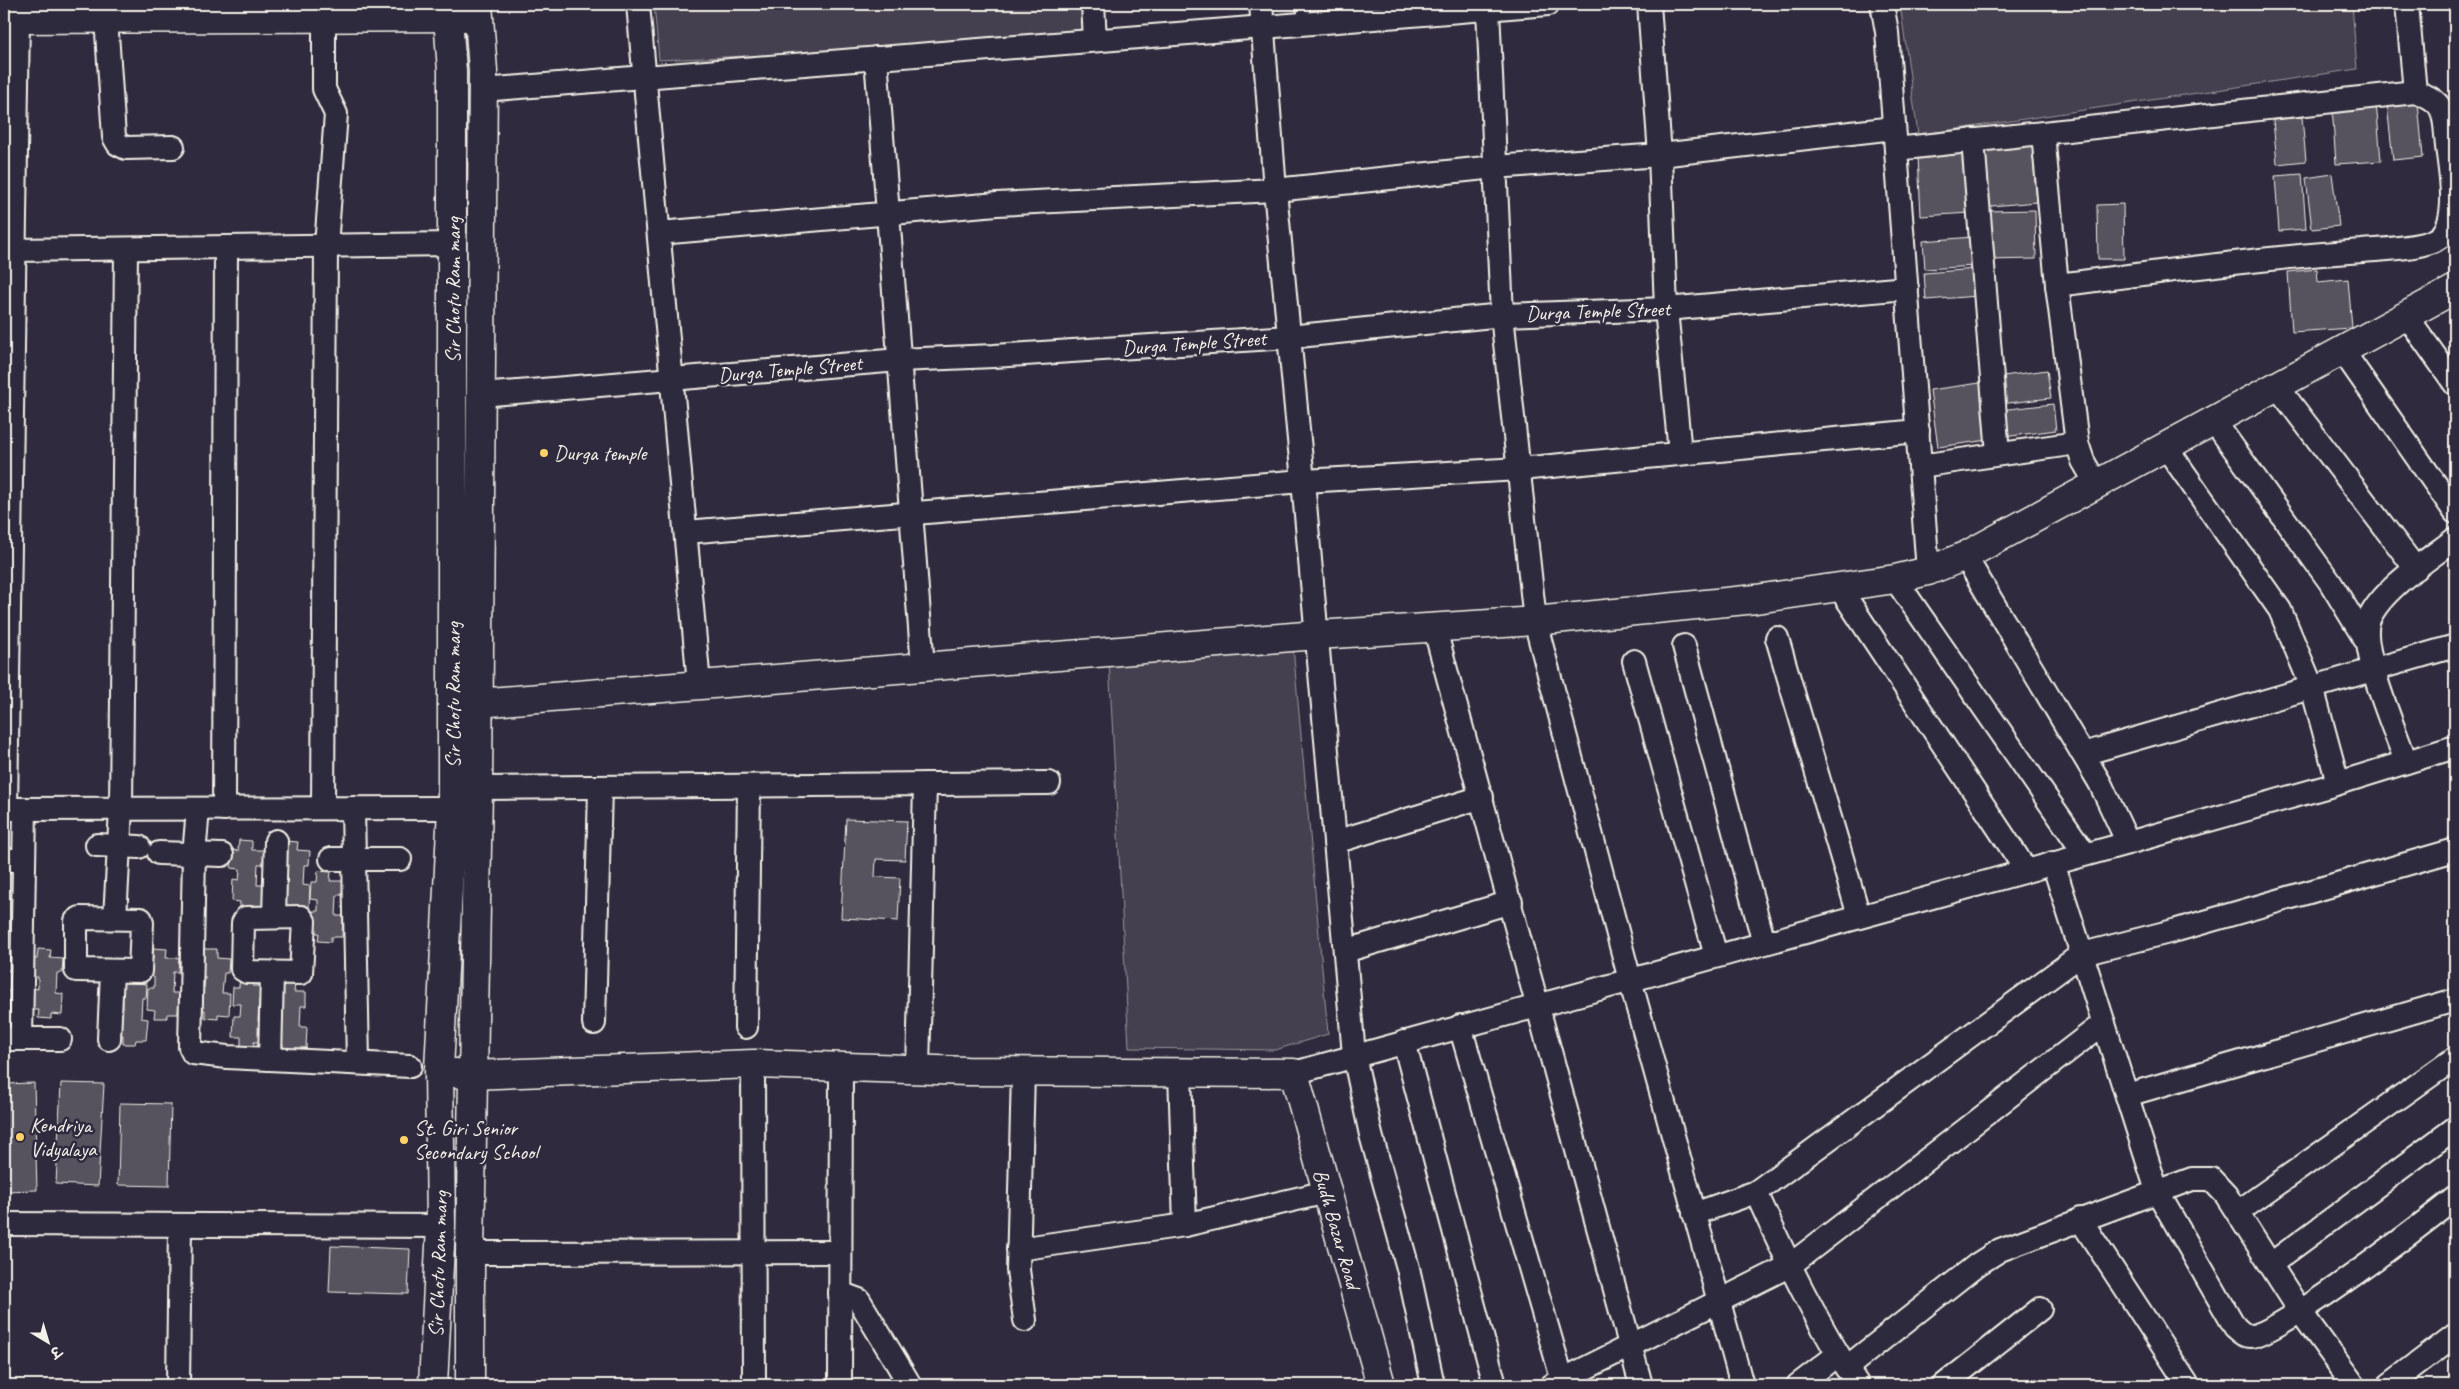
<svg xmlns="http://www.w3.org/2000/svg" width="2459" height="1389" font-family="Caveat,'Playpen Sans Deva',sans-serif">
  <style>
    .green { fill: #454050; stroke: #9c989c }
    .building { fill: #56525f; stroke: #f4f1e8 }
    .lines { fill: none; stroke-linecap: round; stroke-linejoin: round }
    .lane-casing { stroke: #f4f1e8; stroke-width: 15 }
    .street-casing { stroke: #f4f1e8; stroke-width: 26 }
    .secondary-casing { stroke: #f4f1e8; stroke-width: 31 }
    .lane { stroke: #2f2a3d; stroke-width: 11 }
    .street { stroke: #2f2a3d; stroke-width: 22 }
    .secondary { stroke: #2f2a3d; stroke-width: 28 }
    .poi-dot { fill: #ffd166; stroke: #2f2a3d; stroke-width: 2 }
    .labels { text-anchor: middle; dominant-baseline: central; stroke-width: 5; stroke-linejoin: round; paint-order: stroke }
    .street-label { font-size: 21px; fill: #f4f1e8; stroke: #2f2a3d }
    .poi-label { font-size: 21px; fill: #f4f1e8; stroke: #2f2a3d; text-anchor: start }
  </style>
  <rect width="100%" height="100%" fill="#2f2a3d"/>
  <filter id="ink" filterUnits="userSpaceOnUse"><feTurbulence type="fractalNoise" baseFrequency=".02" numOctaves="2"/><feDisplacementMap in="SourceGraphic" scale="10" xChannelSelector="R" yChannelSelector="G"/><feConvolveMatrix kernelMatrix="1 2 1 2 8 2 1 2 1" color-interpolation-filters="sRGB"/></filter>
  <g filter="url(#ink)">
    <g class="green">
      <path d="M654 4H1093L1095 40 659 60Z"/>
      <path d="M1900 4H2352L2357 69 1918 135Z"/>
      <path d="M1293 647 1328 1034 1275 1050 1129 1048 1109 661Z"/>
    </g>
    <g class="building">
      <path d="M2376 102 2381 161 2336 164 2332 106Z"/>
      <path d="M2418 102 2423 157 2393 160 2387 105Z"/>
      <path d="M2302 117 2306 161 2277 164 2273 120Z"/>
      <path d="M2032 144 2037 202 1980 207 1975 149Z"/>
      <path d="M1967 154 1970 213 1921 216 1918 157Z"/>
      <path d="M2302 174 2306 229 2279 231 2275 176Z"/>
      <path d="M2332 174 2339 226 2312 229 2306 178Z"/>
      <path d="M2123 204 2124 259H2098L2097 205Z"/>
      <path d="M2035 210 2036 259 1987 260V211Z"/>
      <path d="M1973 237 1975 266 1925 269 1923 241Z"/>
      <path d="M1976 269 1978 296 1926 300 1924 273Z"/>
      <path d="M2317 269 2318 282 2348 279 2352 328 2292 332 2288 272Z"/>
      <path d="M2047 370 2051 398 2000 404 1996 377Z"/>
      <path d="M1987 382 1995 439 1938 447 1930 390Z"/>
      <path d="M2053 404 2056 430 2004 437 2000 410Z"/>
      <path d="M846 819 907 821 905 860 876 859 875 877 900 878 898 921 841 918Z"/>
      <path d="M239 840 252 841V850H264L263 864H258L257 885H264L263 906 252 905V910H240V902L232 901 233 879 239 880 240 869 231 868 232 850 238 851Z"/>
      <path d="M285 841 298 842 297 850 310 851 309 865H304L303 885 310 886 309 907 298 906 285 910 286 902H278Z"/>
      <path d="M318 871 331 872 330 881H343L342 895H337L336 916H343L342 937H331V942L318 941 319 933 311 932 312 911H318V900L310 899 311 882H317Z"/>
      <path d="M153 948 167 949 166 958H179L178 972H173L172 993H179L178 1014H167V1018H154L155 1010 147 1009 148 988H154V977L146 976 147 959H153Z"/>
      <path d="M38 949 51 950 50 958 63 959 62 973H57L56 993 63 994 62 1015 51 1014V1019L38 1018 39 1010H31L33 988 38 989V977H30L31 959H37Z"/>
      <path d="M204 949H217V958L229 959 228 973H224L222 993H230L229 1015 218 1014V1019L205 1018V1010H198L199 988H204L205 977H197L198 959H204Z"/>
      <path d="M4 956 12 957 11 971 7 970 5 991H13L11 1013 4 1012Z"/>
      <path d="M122 974 135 975V983L147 984 146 998H142L141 1018 148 1019 146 1040H136L135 1044H123V1035H116L117 1013 122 1014 123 1002H115Z"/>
      <path d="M240 976 253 977V986H265L264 1000H259L258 1021H265L264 1042H254L253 1046H241V1037H233L234 1016H240L241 1004H232L233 987H239Z"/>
      <path d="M281 982 295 983 294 992H306V1006H301L300 1027H307L306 1048H295V1052H282L283 1044 275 1043Z"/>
      <path d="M34 1083 37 1190 4 1191V1084Z"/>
      <path d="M61 1083 104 1084 98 1186 56 1184Z"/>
      <path d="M120 1103 171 1104 169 1186 118 1185Z"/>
      <path d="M331 1246 410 1249 408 1294 329 1292Z"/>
    </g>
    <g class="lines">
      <defs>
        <path id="lane" d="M1303 4 1304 23"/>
        <g id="street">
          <path d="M638 4 699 685"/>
          <path d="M1093 4 1095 40"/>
          <path d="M1261 4 1275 190 1303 481 1354 1055 1371 1135 1408 1268 1433 1385"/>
          <path d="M1649 4 1660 155 1666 309 1680 453"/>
          <path d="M1882 4 1887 32 1928 571"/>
          <path d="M2407 4 2415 92"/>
          <path d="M1488 9 1502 315 1535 621 1630 980 1742 1385"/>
          <path d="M106 18 114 137 118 144 126 148 173 147"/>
          <path d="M876 58 923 667"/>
          <path d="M483 90 1548 4"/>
          <path d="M1973 140 1998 454"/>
          <path d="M1896 149 2415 92C2448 101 2444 117 2447 147 2450 171 2459 216 2442 235 2429 249 2381 249 2362 251 2260 258 2159 272 2057 285L2043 133"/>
          <path d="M659 233 997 204 1275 190 1495 167 1660 155 1894 128"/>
          <path d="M14 250 453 244"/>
          <path d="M2057 285 2077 443 2083 461 2097 485"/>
          <path d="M2406 315 2455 384"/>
          <path d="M2342 350 2455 512"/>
          <path d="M2277 386 2416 569"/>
          <path d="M481 395 899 360 994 356 1289 337 1502 315 1666 309 1907 288"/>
          <path d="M2214 421 2330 582 2366 641"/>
          <path d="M2166 447 2280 610 2312 687 2338 783"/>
          <path d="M1920 466 2077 443"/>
          <path d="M686 532 1303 481 1520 469 1918 431"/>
          <path d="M1965 556 2100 783 2128 843"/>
          <path d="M1895 579 2085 854"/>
          <path d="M1839 587 2026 870"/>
          <path d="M1434 626 1641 1385"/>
          <path d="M1777 638 1859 916"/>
          <path d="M1684 646 1764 943"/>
          <path d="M1634 661 1716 956"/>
          <path d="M2083 754 2455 646"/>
          <path d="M2406 762C2396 732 2358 647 2369 619 2382 589 2429 559 2455 539"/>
          <path d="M478 788 1049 783"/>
          <path d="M323 808 326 246 336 114 324 89V17"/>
          <path d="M353 808 358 1063"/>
          <path d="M4 809 452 808"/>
          <path d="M6 809 18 19"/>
          <path d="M198 809 194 855 190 1047 193 1053 227 1057 410 1066"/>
          <path d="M224 809 226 247"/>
          <path d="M1335 842 1482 797"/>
          <path d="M97 845 139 847"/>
          <path d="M159 853 222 855"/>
          <path d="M331 859H400"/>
          <path d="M4 860H24"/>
          <path d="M2053 863 2157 1191 2235 1327C2240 1331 2244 1336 2251 1336 2279 1335 2425 1222 2455 1198"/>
          <path d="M274 917 276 841"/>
          <path d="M301 917 304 921 301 973 247 972 242 969 243 923 246 918Z"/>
          <path d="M80 918 141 919 142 923 140 971 76 970V921Z"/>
          <path d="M115 918 121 809 126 249"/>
          <path d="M1345 951 1511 902"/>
          <path d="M594 1023 600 787"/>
          <path d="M1460 1026 1564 1385"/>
          <path d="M746 1027 749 786"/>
          <path d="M4 1039H60"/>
          <path d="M21 1039 25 809"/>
          <path d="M109 1039 112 971"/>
          <path d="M1404 1042 1495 1385"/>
          <path d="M270 1059 272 974"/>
          <path d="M753 1064 754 1385"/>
          <path d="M918 1070 925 784"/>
          <path d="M1023 1072 1018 1270 1025 1320"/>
          <path d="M1180 1073 1185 1225"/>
          <path d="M1294 1073 2128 843 2326 787 2455 747"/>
          <path d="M2127 1095 2455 1000"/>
          <path d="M1756 1192C1786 1259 1817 1325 1858 1385"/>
          <path d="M2238 1212 2455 1058"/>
          <path d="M1694 1214 1756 1192 2082 954 2177 930 2455 850"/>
          <path d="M2080 1219 2188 1385"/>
          <path d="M4 1224 441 1226"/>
          <path d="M1018 1249 1185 1225 1327 1192"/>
          <path d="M470 1253 840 1252"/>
          <path d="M2271 1264 2455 1128"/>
          <path d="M840 1293 859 1300 910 1385"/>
          <path d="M1846 1368 1978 1264 2000 1250 2192 1179H2211L2226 1195 2300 1311 2354 1385"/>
          <path d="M178 1385 180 1225"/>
          <path d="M840 1385 841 1067"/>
          <path d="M1552 1385 1789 1266 2104 1023"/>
          <path d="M1798 1385 1837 1355"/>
          <path d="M1944 1385 2040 1309"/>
          <path d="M2389 1385 2455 1335"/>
        </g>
        <g id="secondary">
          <path d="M4 19 465 17"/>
          <path d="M478 703 1317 635 1535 621 1756 599 1895 579 1928 571 1965 556 2455 289"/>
          <path d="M455 1073 472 1075 753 1064 967 1071 1294 1073 1381 1385"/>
          <path d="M433 1385 441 1226 439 1070 452 808V71L447 4"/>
          <path d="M470 1385V1253L478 788 483 71 478 4"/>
        </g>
      </defs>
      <use href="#lane" class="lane-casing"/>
      <use href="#street" class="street-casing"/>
      <use href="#secondary" class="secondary-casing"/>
      <use href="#lane" class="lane"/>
      <use href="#street" class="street"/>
      <use href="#secondary" class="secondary"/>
    </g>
  </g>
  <g class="poi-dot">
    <circle cx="544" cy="453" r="5"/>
    <circle cx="20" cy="1137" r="5"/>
    <circle cx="404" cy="1140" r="5"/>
  </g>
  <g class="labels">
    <g class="street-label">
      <text transform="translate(453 290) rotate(-90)">Sir Chotu Ram marg</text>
      <text transform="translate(1598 311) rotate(-2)">Durga Temple Street</text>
      <text transform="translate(1194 343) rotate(-4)">Durga Temple Street</text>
      <text transform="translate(790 369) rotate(-5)">Durga Temple Street</text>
      <text transform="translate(453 695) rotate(-90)">Sir Chotu Ram marg</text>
      <text transform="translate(1337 1229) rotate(74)">Budh Bazar Road</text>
      <text transform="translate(438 1264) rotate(-88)">Sir Chotu Ram marg</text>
    </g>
    <g class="poi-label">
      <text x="554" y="453">Durga temple</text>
      <text x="30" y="1125">Kendriya<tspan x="30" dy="24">Vidyalaya</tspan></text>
      <text x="414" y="1128">St. Giri Senior<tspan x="414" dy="24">Secondary School</tspan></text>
    </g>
  </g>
  <rect width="2459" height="1389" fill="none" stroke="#2f2a3d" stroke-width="20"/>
  <rect x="10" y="10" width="2439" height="1369" fill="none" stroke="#f4f1e8" stroke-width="2" filter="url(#ink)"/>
  <g transform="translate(48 1342) rotate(142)" stroke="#2f2a3d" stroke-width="4" paint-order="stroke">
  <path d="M0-4L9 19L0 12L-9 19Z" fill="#f4f1e8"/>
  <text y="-8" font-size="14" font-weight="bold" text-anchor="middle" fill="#f4f1e8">उ</text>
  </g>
</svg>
